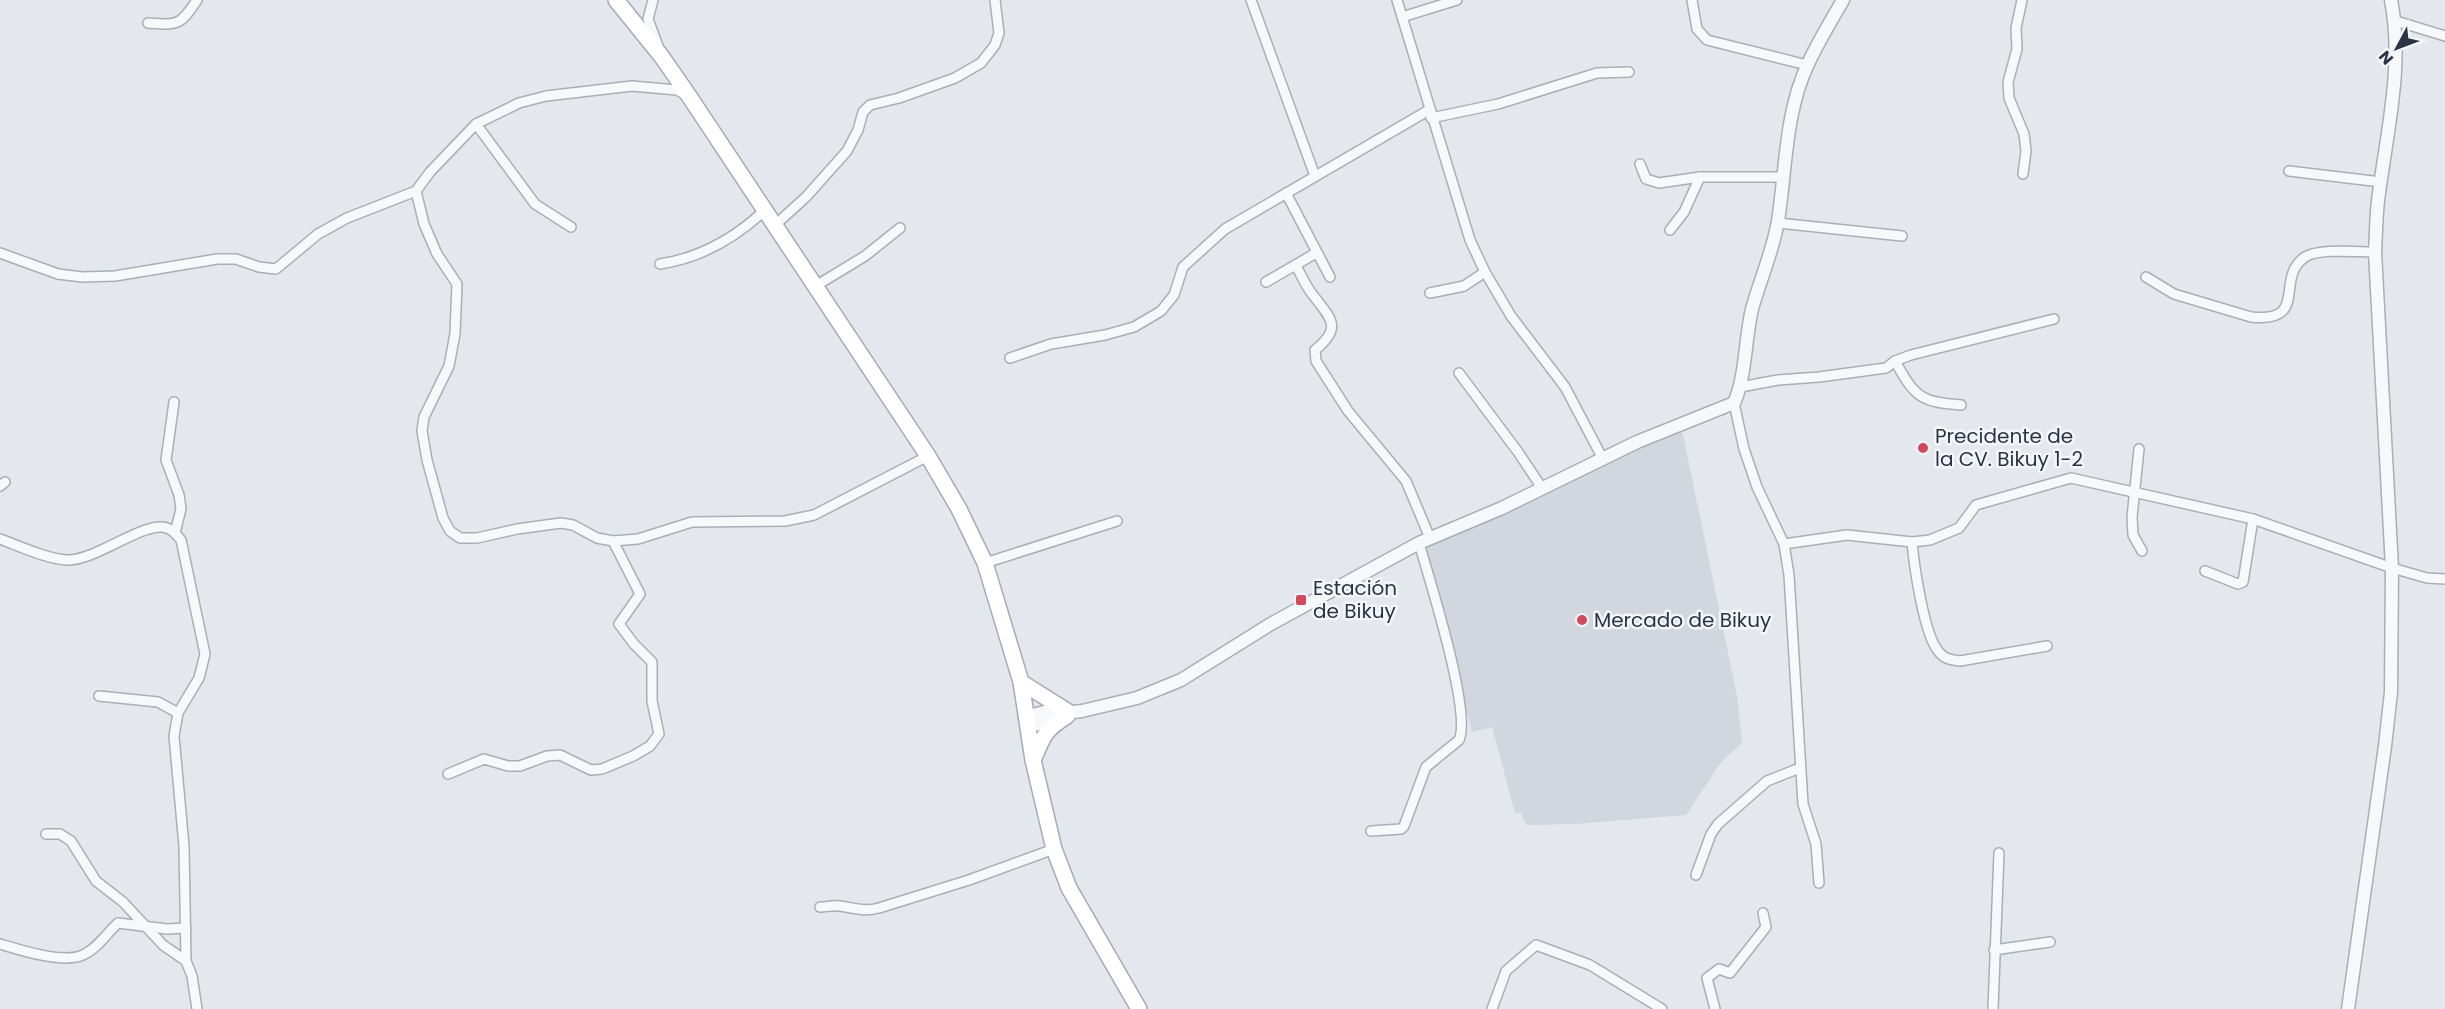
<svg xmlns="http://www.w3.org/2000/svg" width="2445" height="1009" font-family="Poppins,sans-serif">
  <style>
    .built { fill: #d2d6de }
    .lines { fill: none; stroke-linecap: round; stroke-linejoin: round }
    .minor-casing { stroke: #a9aeb7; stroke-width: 12 }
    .tertiary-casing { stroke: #a9aeb7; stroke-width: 15 }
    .primary-casing { stroke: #a3abb8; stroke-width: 18 }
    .minor { stroke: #f7f8fa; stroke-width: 9 }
    .tertiary { stroke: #f7f8fa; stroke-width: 12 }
    .primary { stroke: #fff; stroke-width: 15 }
    .poi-dot { fill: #d1495b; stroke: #f4f6f9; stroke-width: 2 }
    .labels { text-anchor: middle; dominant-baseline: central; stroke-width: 5; stroke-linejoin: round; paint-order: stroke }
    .poi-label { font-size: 20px; fill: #2b3445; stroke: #f4f6f9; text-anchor: start }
  </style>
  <rect width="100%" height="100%" fill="#e4e7ec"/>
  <path class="built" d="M1682 430 1737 696 1742 743 1721 762 1686 815 1575 824 1526 825 1521 813H1515L1492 727 1472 732 1422 545Z"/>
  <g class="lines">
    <defs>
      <g id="minor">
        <path d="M653 0 648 19 658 46"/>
        <path d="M1251 0 1315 176"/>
        <path d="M1397 0 1470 240 1485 272 1511 316 1565 387 1603 459"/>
        <path d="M1692 0 1697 29 1707 40 1807 65"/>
        <path d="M2022 0 2016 28 2017 49 2008 82 2009 98 2024 134 2026 151 2023 174"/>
        <path d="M1402 17 1457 0"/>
        <path d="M2396 21 2445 36"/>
        <path d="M148 23C178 25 180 26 197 0"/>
        <path d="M1431 118 1498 104 1597 73 1629 72"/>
        <path d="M476 124 535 204 571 227"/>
        <path d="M1640 164 1646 179 1659 183 1700 177H1783"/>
        <path d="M2289 171 2381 182"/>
        <path d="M416 191 424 224 437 254 457 284 455 334 449 366 424 417 422 431 427 460 443 518 450 531 460 538H477L517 529 561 523 573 525 597 538 613 541 638 539 692 522 785 521 814 515 928 456"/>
        <path d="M1286 193 1330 277"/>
        <path d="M1778 223 1902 236"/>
        <path d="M774 226 806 197 847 151 858 130 863 112 870 105 899 98 955 78 981 63 995 45 999 33 995 0"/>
        <path d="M1670 230 1684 212 1700 177"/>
        <path d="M0 253 58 274 82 277 115 276 217 259H236L259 267 276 269 318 234 347 218 416 191 430 172 476 124 519 103 546 96 632 86 677 90 686 95"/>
        <path d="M660 264C700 258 735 238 764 211"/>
        <path d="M1296 266C1302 276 1306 287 1313 295 1331 319 1343 327 1315 350L1316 361 1348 411 1406 481 1430 538"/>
        <path d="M2146 277 2174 294 2251 317C2310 323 2274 278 2305 257 2319 248 2357 252 2375 252"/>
        <path d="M1266 282 1316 253"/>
        <path d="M814 287 865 256 900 228"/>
        <path d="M1430 293 1464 286 1485 272"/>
        <path d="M1010 358 1051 344 1105 335 1134 327 1161 311 1174 295 1183 267 1225 229 1429 110"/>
        <path d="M1895 361C1915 397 1920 402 1961 405"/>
        <path d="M1459 373 1518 452 1542 488"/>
        <path d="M1740 387 1778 380 1819 377 1886 368 1895 361 1911 355 2054 319"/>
        <path d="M174 402 166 460 179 495 181 509 175 533"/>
        <path d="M1734 403 1744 449 1757 487 1784 544 1789 575 1803 804 1816 844 1819 883"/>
        <path d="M2139 449 2132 517 2133 535 2142 551"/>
        <path d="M0 486 5 482"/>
        <path d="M0 539C19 546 47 559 67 560 96 561 145 520 167 528 173 530 177 535 181 540L205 654 199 678 178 713 174 736 184 846 186 961 192 976 197 1009"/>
        <path d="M1912 542C1914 565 1924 636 1939 652 1944 659 1952 660 1960 661L2047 646"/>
        <path d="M1784 544 1847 535 1912 542 1930 540 1959 528 1976 505 2071 478 2253 519 2392 568 2427 578 2445 579"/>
        <path d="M985 563 1117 521"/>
        <path d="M2205 571 2238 584 2243 582 2253 519"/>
        <path d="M99 696 158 702 178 713"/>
        <path d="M448 774 484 759 508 766H520L547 756 560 755 591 770 602 769 633 756 650 746 659 734 652 701V662L634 644 619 624 640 594 613 541"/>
        <path d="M1371 831 1401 829 1404 826 1426 767 1459 740C1472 713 1429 578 1419 543"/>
        <path d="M46 834H60L71 841 96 881 123 902 163 945 186 961"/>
        <path d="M1696 875 1711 834 1718 824 1767 781 1800 768"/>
        <path d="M820 907C826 907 834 905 840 906 855 908 863 912 879 908L969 880 1054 849"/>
        <path d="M0 944C20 950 63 964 83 955 98 948 106 934 118 923L167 929 186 928"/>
        <path d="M1994 950 2050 942"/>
        <path d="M1492 1009 1506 971 1536 945 1590 965 1662 1009"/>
        <path d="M1715 1009 1707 978 1719 969 1730 973 1766 927 1763 913"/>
        <path d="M1993 1009 1999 853"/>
      </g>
      <g id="tertiary">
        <path d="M1025 717 1052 710 1073 712 1082 711 1137 698 1181 680 1269 625 1419 543 1502 508 1637 442 1734 403C1746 377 1745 338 1752 309 1760 280 1773 251 1778 221 1786 170 1785 112 1808 64 1818 42 1831 21 1843 0"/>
        <path d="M1027 726 1058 720"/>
        <path d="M2348 1009 2385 746 2391 692 2392 568 2375 252C2376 235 2376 218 2378 201 2386 135 2404 67 2391 0"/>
      </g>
      <g id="primary">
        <path d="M616 0 662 57 689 96 928 456 959 509 985 563 1021 682 1033 760 1054 849 1069 888 1139 1009"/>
        <path d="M1021 682 1067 711"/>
        <path d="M1033 760C1044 736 1043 731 1067 716"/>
      </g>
    </defs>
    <use href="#minor" class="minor-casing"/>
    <use href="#tertiary" class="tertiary-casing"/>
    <use href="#primary" class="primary-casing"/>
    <use href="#minor" class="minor"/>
    <use href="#tertiary" class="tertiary"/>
    <use href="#primary" class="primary"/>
  </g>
  <g class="poi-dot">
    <circle cx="1923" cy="448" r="6"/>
    <rect x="1295" y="594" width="12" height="12" rx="3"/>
    <circle cx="1582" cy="620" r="6"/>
  </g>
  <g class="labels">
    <g class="poi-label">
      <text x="1935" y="436">Precidente de<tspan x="1935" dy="23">la CV. Bikuy 1-2</tspan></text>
      <text x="1313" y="588">Estación<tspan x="1313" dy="23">de Bikuy</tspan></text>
      <text x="1594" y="620">Mercado de Bikuy</text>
    </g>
  </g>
  <g transform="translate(2397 48) rotate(229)" stroke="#f4f6f9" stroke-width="4.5" paint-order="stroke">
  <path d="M0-4.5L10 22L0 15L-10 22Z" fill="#2b3445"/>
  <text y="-9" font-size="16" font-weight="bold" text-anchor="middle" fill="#2b3445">N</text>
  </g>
</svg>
